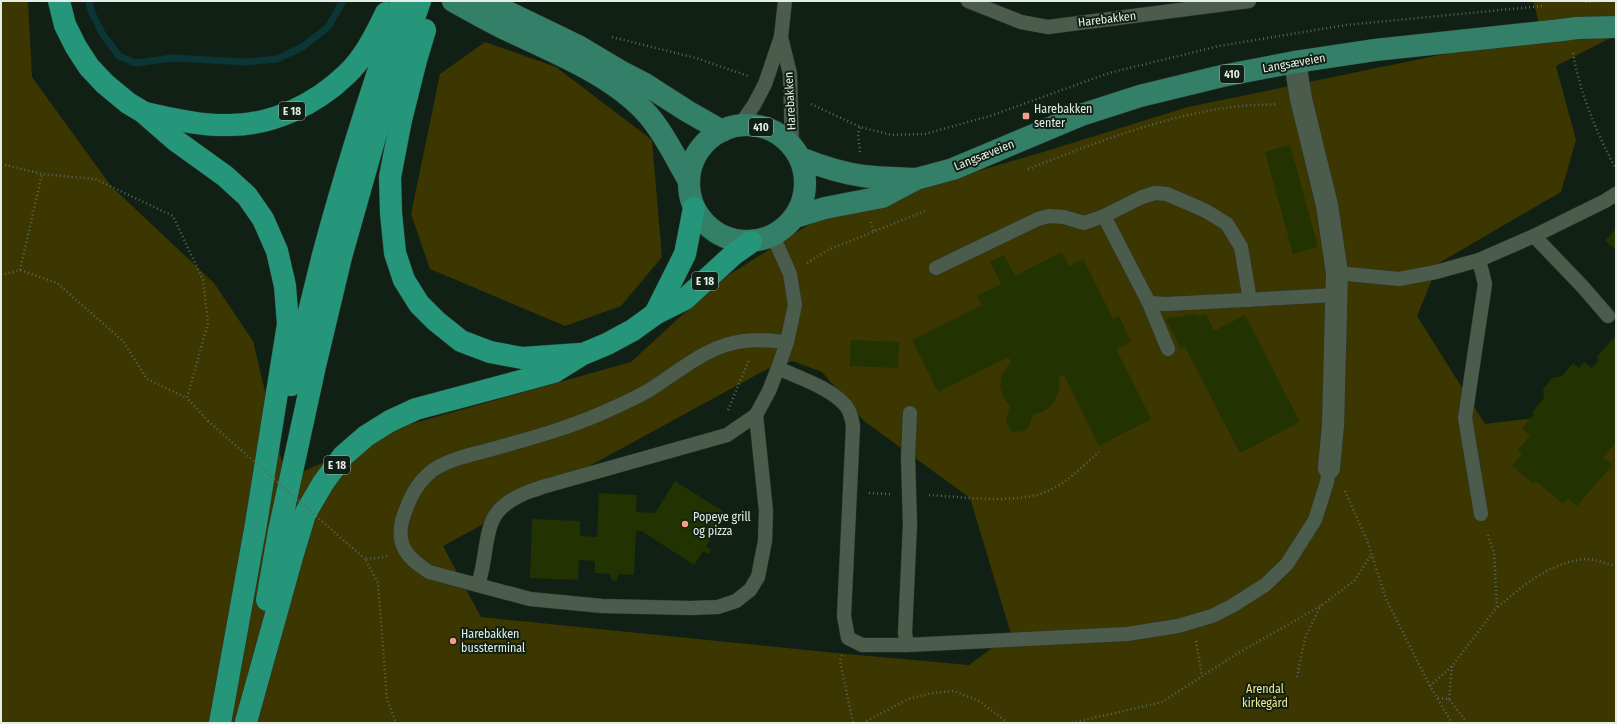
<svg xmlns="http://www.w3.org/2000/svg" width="1617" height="724" font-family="'Fira Sans Condensed',sans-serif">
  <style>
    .green { fill: #3c3600; fill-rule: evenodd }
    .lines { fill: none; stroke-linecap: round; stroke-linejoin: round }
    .stream { stroke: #0b3635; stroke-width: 7 }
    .building { fill: #223200 }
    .lane-casing { stroke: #2e3830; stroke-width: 15 }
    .street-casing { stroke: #2e3830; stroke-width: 23 }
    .primary-casing { stroke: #2e3830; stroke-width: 23 }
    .highway-casing { stroke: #2e3830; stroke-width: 23 }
    .path { stroke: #5a685d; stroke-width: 2.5; stroke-dasharray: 1 3; stroke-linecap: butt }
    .lane { stroke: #4b5c4d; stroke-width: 14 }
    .street { stroke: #4b5c4d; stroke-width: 22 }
    .primary { stroke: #347f68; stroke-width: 22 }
    .highway { stroke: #25967a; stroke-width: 22 }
    .primary-bridge-casing { stroke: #2e3830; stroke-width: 23; stroke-linecap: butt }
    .path-bridge { stroke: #5a685d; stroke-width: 2.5; stroke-dasharray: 1 3; stroke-linecap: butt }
    .primary-bridge { stroke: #347f68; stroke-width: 22 }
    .poi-dot { fill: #f49e89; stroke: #112014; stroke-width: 1.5 }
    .labels { text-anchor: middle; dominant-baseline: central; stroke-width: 4; stroke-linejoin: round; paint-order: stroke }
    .shield { fill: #112014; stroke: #a5b0a7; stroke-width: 1 }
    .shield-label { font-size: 11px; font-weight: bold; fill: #e4eee6 }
    .street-label { font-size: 12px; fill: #e4eee6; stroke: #112014 }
    .poi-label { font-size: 12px; fill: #e4eee6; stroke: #112014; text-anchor: start }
    .park-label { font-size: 12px; fill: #f0e793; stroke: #112014 }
  </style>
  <rect width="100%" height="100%" fill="#112014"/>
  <g class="green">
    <path d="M1 1H28L32 77 111 186 214 283 253 341 286 479 407 425 631 362 719 281 821 217 1043 152 1188 107 1542 34 1533 1H1616V35L1556 66 1576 140 1561 192 1439 263 1417 316 1485 424 1565 414 1616 366V723H1ZM792 361 822 372 864 421 970 498 1011 634 969 665 836 653 481 617 443 546 767 369Z"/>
    <path d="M485 42 556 67 652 140 662 257 621 306 565 326 430 269 411 214 440 74Z"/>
  </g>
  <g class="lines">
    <path class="stream" d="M89 1 91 11 102 33 119 56 135 63 173 58 246 62 277 59 304 46 328 27 343 1"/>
  </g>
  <g class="building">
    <path d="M1290 145 1318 247 1293 254 1265 152Z"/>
    <path d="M1616 228V250L1605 241Z"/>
    <path d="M1062 252 1069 266 1083 259 1113 319 1119 316 1131 342 1116 349 1151 419 1099 446 1064 375 1059 377V391L1052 405 1042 412 1033 414 1029 426 1025 431 1013 432 1010 430 1006 422 1010 406 1004 399 1000 387 1002 375 1011 362 1008 357 938 392 912 340 982 305 977 296 1000 285 1001 283 990 262 1004 255 1015 276Z"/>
    <path d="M1195 314 1196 316 1206 314 1214 331 1245 315 1300 422 1240 453 1185 347 1181 349 1166 319Z"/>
    <path d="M1616 335V442L1603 457 1612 465 1577 506 1568 498 1563 504 1536 481 1533 484 1512 466 1522 454 1518 450 1530 435 1522 428 1534 414 1532 412 1544 398 1543 389 1552 378 1562 376 1573 363 1579 368 1584 362 1592 368 1599 360 1596 358Z"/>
    <path d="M851 340 899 342 898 368 850 366Z"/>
    <path d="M675 481 727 514 706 546 711 550 708 554 703 551 694 565 643 532 644 531H636L634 575 619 574 617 580 614 581 612 580 610 574 595 573V561L579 560 578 580 530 578 532 519 580 521V536L597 537 599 493 637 495 636 512 655 513Z"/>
  </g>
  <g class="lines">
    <defs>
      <g id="lane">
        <path d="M968 1 1021 22 1048 27 1249 1"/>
        <path d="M781 37 790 74 792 145"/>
        <path d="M739 126 754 105 765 84 781 37 785 1"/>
        <path d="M1104 216 1149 303 1168 349"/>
        <path d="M773 236 790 274 795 305 787 342 778 368 769 391 756 415 766 511 765 541 758 577 750 590 736 601 718 607 690 608 602 606 530 599 429 572C409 559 396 547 402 521 408 501 416 483 433 470 451 458 475 454 496 448 532 438 568 428 602 413 618 406 636 398 651 389 681 370 708 345 744 341 758 339 773 341 787 342"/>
        <path d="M1534 236 1582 286 1608 316"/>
        <path d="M1479 260 1485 284 1465 418 1481 514"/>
        <path d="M936 268 1038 219 1049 216 1064 217 1084 223 1104 216 1142 197 1155 193 1167 194 1206 211 1227 224 1241 247 1250 300"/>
        <path d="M1337 273 1399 279 1436 272 1479 260 1534 236 1605 201 1616 194"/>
        <path d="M1149 303 1167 304 1336 295"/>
        <path d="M778 368C799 378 831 388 846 406 850 411 852 419 853 426L844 616 848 638 862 645H907L1127 634 1178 626 1212 616 1232 606 1265 585 1287 564 1315 520 1327 482 1329 468"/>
        <path d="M478 585C480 578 482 571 483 564 489 532 486 512 519 496 526 492 535 490 542 487L727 435 756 415"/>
        <path d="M907 645 905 633 910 524 908 457 910 413"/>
      </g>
      <path id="street" d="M1295 62 1301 99 1327 205 1337 273 1333 425 1329 468"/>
      <g id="primary">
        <path d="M453 1C469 10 485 19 501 27 550 51 613 74 649 116 666 136 676 159 689 181"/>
        <path d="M485 1 578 46 620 71 645 84 687 111 722 131"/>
        <path d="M1577 28 1616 27"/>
        <circle cx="747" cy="183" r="58"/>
        <path d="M800 158C820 166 841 173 863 176 880 178 898 178 916 179"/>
        <path d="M795 217 825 208 882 197 916 179 953 169 1081 115 1140 96 1222 76 1295 62 1375 50 1562 30"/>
      </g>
      <g id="highway">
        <path d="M59 1 65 25 76 47 89 67 105 84 128 103 143 112 175 140 225 176 247 196 263 219 277 251 285 286 288 324 256 524 220 723"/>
        <path d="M425 30 416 60 401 120 390 177 391 213 395 253 404 280 419 304 436 321 461 341 490 352 522 358 580 354"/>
        <path d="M145 113C173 119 201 126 230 125 273 125 316 104 347 74 364 58 376 34 386 13"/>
        <path d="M655 314 685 254 694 208"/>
        <path d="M291 385C302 342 312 298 323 255 346 169 373 85 402 1"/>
        <path d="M267 600 279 531 315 366 341 257 388 91 420 1"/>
        <path d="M246 722 292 557 305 514 323 483 343 456 366 436 390 421 416 409 554 372 583 354 607 344 633 330 655 314 685 299 734 254 751 242"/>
      </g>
    </defs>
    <use href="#lane" class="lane-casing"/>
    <use href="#street" class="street-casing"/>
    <use href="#primary" class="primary-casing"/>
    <use href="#highway" class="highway-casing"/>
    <g class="path">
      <path d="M1585 2 1600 1"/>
      <path d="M612 37 696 58 748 76"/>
      <path d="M1573 53C1580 93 1596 132 1616 169"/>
      <path d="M811 104 860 127 892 135 925 134 990 116 1109 73 1219 46 1346 25 1542 6"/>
      <path d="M860 152 858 135 860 127"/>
      <path d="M1 164 42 174 95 179 173 216 203 280 208 323 187 398 208 421"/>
      <path d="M1028 169C1092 144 1163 116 1232 107 1247 105 1262 105 1277 104"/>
      <path d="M871 222 874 231"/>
      <path d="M807 263 828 250 925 211"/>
      <path d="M20 270 42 174"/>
      <path d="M1 275 20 270 57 283 123 341 147 379 187 398"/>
      <path d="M728 410 749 360"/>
      <path d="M1345 491 1367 540 1386 599 1430 686 1452 723"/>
      <path d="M869 493 890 494"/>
      <path d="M929 495C962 497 1021 505 1050 490 1069 481 1083 466 1099 452"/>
      <path d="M387 556 378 558 365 559 378 583 387 699 396 723"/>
      <path d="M1498 607C1523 585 1551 562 1586 559 1595 559 1607 564 1616 566"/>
      <path d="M1196 641 1202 676"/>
      <path d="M842 655 840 661 853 723"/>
      <path d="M1297 677 1305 638 1321 605"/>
      <path d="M1430 686 1452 666 1497 607 1494 553 1487 532"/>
      <path d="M1438 698 1449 699 1467 723"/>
      <path d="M1449 699 1452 666"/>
      <path d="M863 723 908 699 932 693 954 691 979 701 1008 723"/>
      <path d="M1072 723 1162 702 1235 655 1322 605 1355 580 1371 555"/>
    </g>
    <use href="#lane" class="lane"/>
    <use href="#street" class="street"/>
    <use href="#primary" class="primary"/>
    <use href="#highway" class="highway"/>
    <defs>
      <path id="primary-bridge" d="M1562 30 1577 28"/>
    </defs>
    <use href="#primary-bridge" class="primary-bridge-casing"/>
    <path class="path-bridge" d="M208 421 365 559"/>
    <use href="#primary-bridge" class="primary-bridge"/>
  </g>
  <g class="poi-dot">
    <rect x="1022" y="112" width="8" height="8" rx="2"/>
    <circle cx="685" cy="524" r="4"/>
    <circle cx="453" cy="641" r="4"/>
  </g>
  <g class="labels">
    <g class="shield">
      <rect x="1220" y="65" width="24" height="18" rx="3"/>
      <rect x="279" y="102" width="26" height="18" rx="3"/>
      <rect x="749" y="118" width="24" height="18" rx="3"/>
      <rect x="692" y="272" width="26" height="18" rx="3"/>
      <rect x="324" y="456" width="26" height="18" rx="3"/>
    </g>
    <g class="shield-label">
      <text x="1232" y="74">410</text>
      <text x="292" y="111">E 18</text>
      <text x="761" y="127">410</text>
      <text x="705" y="281">E 18</text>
      <text x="337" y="465">E 18</text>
    </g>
    <g class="street-label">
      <text transform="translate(1107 19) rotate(-7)">Harebakken</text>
      <text transform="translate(1294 63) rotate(-10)">Langsæveien</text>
      <text transform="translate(790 101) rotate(-93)">Harebakken</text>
      <text transform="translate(984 155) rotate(-22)">Langsæveien</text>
    </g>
    <g class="poi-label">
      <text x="1034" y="109">Harebakken<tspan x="1034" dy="14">senter</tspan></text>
      <text x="693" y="517">Popeye grill<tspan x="693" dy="14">og pizza</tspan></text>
      <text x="461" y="634">Harebakken<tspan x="461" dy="14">bussterminal</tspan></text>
    </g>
    <g class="park-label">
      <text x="1265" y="689">Arendal<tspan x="1265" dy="14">kirkegård</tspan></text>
    </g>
  </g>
  <rect width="1617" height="724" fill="none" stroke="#e4eee6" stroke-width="4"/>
</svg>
